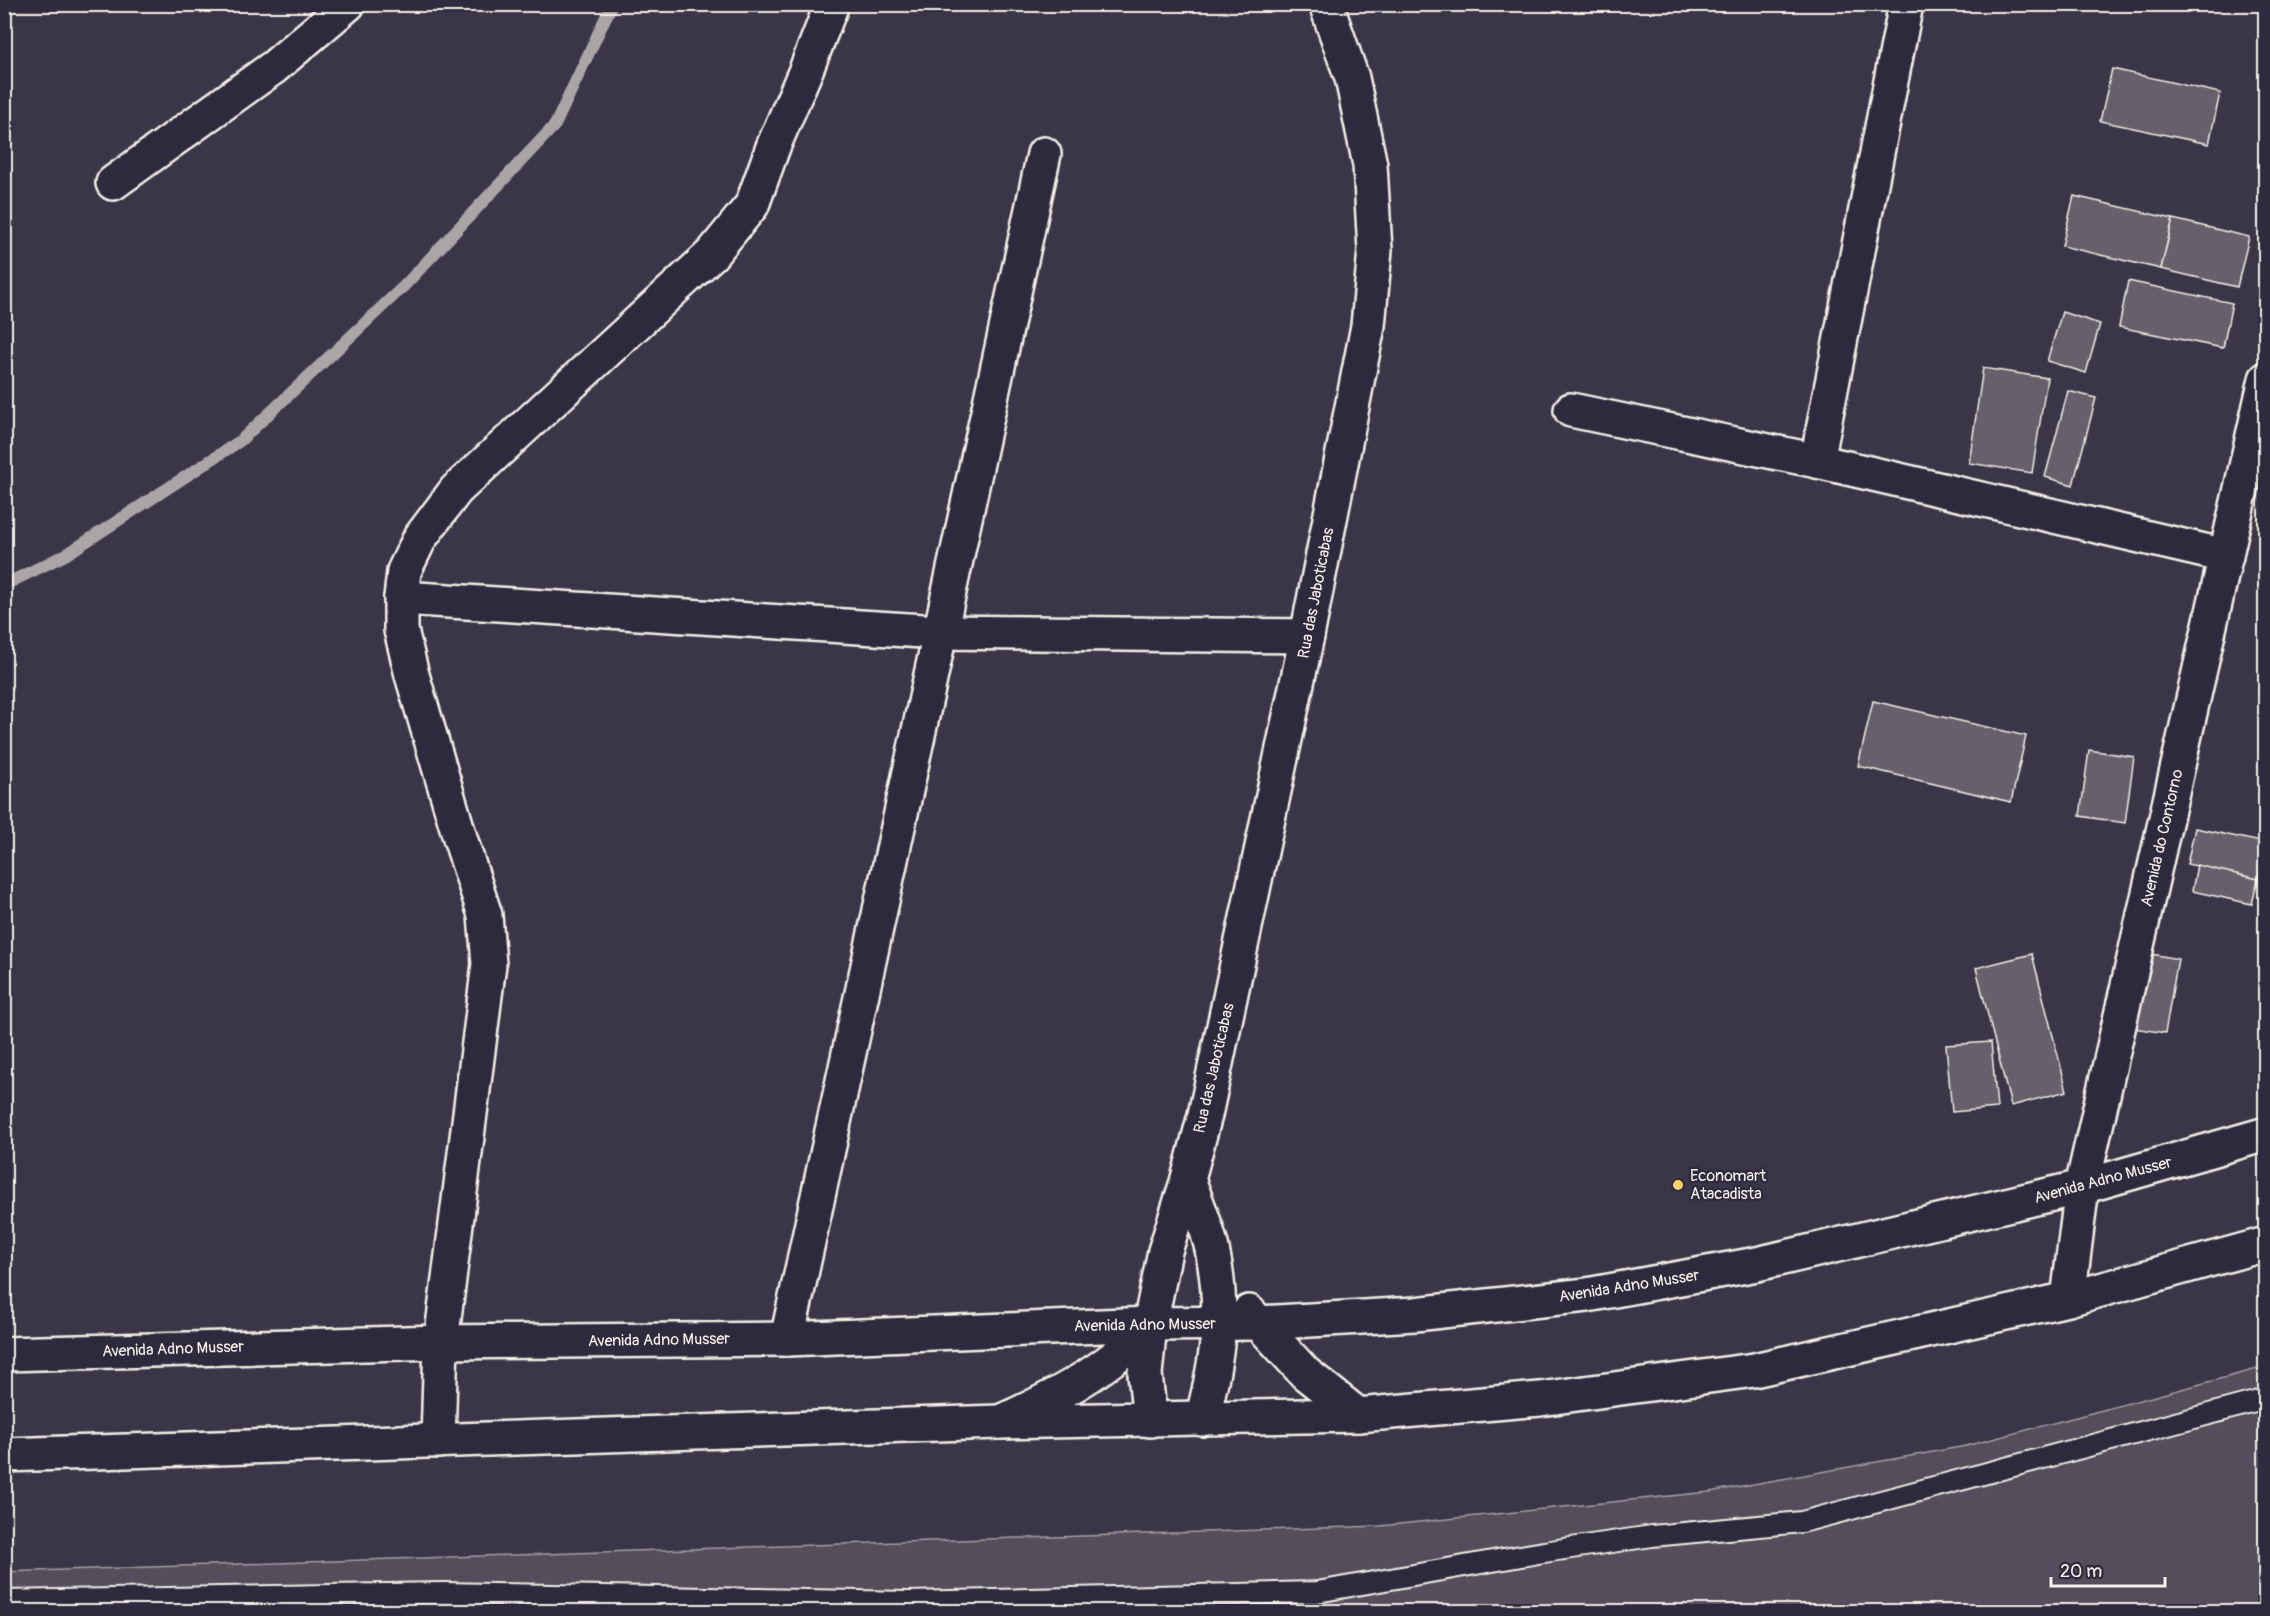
<svg xmlns="http://www.w3.org/2000/svg" width="2270" height="1616" font-family="Pangolin,sans-serif">
  <style>
    .green { fill: #534e5c; stroke: #a4a0a2; stroke-width: 1.5 }
    .lines { fill: none; stroke-linecap: round; stroke-linejoin: round }
    .stream { stroke: #aaa6a7; stroke-width: 12 }
    .building { fill: #65616c; stroke: #f4f1e8; stroke-width: 1.5 }
    .service-casing { stroke: #f4f1e8; stroke-width: 24 }
    .minor-casing { stroke: #f4f1e8; stroke-width: 38 }
    .primary-casing { stroke: #f4f1e8; stroke-width: 38 }
    .service { stroke: #2f2a3d; stroke-width: 20 }
    .minor { stroke: #2f2a3d; stroke-width: 33 }
    .primary { stroke: #2f2a3d; stroke-width: 33 }
    .poi-dot { fill: #ffd166; stroke: #2f2a3d; stroke-width: 2 }
    .labels { text-anchor: middle; dominant-baseline: central; stroke-width: 4.5; stroke-linejoin: round; paint-order: stroke }
    .street-label { font-size: 16px; fill: #f4f1e8; stroke: #2f2a3d }
    .poi-label { font-size: 16px; fill: #f4f1e8; stroke: #2f2a3d; text-anchor: start }
  </style>
  <rect width="100%" height="100%" fill="#3b3647"/>
  <filter id="ink" filterUnits="userSpaceOnUse"><feTurbulence type="fractalNoise" baseFrequency=".0167" numOctaves="2"/><feDisplacementMap in="SourceGraphic" scale="12" xChannelSelector="R" yChannelSelector="G"/><feConvolveMatrix kernelMatrix="1 2 1 2 8 2 1 2 1" color-interpolation-filters="sRGB"/></filter>
  <g filter="url(#ink)">
    <path class="green" d="M2265 1367V1611L5 1612 4 1572 1380 1526 1709 1492 1966 1446Z"/>
    <g class="lines">
      <path class="stream" d="M4 585 67 554 240 441 404 286 555 125 612 4"/>
    </g>
    <g class="building">
      <path d="M2112 69 2220 93 2209 144 2100 121Z"/>
      <path d="M2074 196 2173 219 2161 269 2062 246Z"/>
      <path d="M2173 219 2249 237 2237 287 2161 269Z"/>
      <path d="M2128 281 2232 303 2223 348 2119 327Z"/>
      <path d="M2062 312 2100 324 2086 373 2047 361Z"/>
      <path d="M1983 368 2047 378 2032 473 1969 463Z"/>
      <path d="M2068 391 2096 398 2073 485 2045 477Z"/>
      <path d="M1873 701 2026 736 2011 802 1858 766Z"/>
      <path d="M2089 750 2134 757 2125 823 2080 816Z"/>
      <path d="M2195 828 2266 843 2258 879 2187 864Z"/>
      <path d="M2197 865 2258 879 2252 904 2192 891Z"/>
      <path d="M2147 953 2178 959 2165 1033 2133 1028Z"/>
      <path d="M2032 954 2067 1091 2011 1106 1976 968Z"/>
      <path d="M1991 1042 1997 1108 1952 1112 1946 1045Z"/>
    </g>
    <g class="lines">
      <defs>
        <path id="service" d="M4 1601 443 1593 908 1602 1317 1592 1544 1552 1652 1536 1802 1522 2266 1399"/>
        <g id="minor">
          <path d="M113 183 274 67 348 4"/>
          <path d="M1571 410 1817 461 2226 556"/>
          <path d="M1817 461 1906 4"/>
          <path d="M401 598 939 632 1307 636"/>
          <path d="M1188 1179C1196 1202 1207 1226 1212 1249 1225 1310 1218 1359 1202 1419"/>
          <path d="M2068 1299 2082 1187 2266 379"/>
          <path d="M1249 1312 1305 1373 1358 1415"/>
          <path d="M787 1339 1044 154"/>
          <path d="M4 1354 441 1342 787 1339 1150 1324 1257 1323 1415 1314 1587 1295 1757 1264 2082 1187 2266 1134"/>
          <path d="M1150 1420 1145 1374 1150 1324 1165 1251 1188 1179 1205 1115 1307 636 1368 326 1375 250 1370 165 1352 78 1326 4"/>
          <path d="M1000 1422C1041 1404 1081 1384 1116 1356 1128 1346 1139 1334 1150 1324"/>
          <path d="M438 1441 441 1342 489 964 485 915 461 841 412 675 401 630V598L404 571 420 538 456 490 712 254 752 205 773 147 806 70 832 4"/>
        </g>
        <path id="primary" d="M4 1455 999 1422 1358 1415 1540 1399 1754 1370 2068 1299 2266 1244"/>
      </defs>
      <use href="#service" class="service-casing"/>
      <use href="#minor" class="minor-casing"/>
      <use href="#primary" class="primary-casing"/>
      <use href="#service" class="service"/>
      <use href="#minor" class="minor"/>
      <use href="#primary" class="primary"/>
    </g>
  </g>
  <circle class="poi-dot" cx="1678" cy="1185" r="6"/>
  <g class="labels">
    <g class="street-label">
      <text transform="translate(1316 593) rotate(-79)">Rua das Jaboticabas</text>
      <text transform="translate(2162 838) rotate(-77)">Avenida do Contorno</text>
      <text transform="translate(1214 1068) rotate(-77)">Rua das Jaboticabas</text>
      <text transform="translate(2103 1180) rotate(-15)">Avenida Adno Musser</text>
      <text transform="translate(1629 1286) rotate(-9)">Avenida Adno Musser</text>
      <text transform="translate(1145 1325) rotate(-1)">Avenida Adno Musser</text>
      <text transform="translate(659 1340) rotate(-1)">Avenida Adno Musser</text>
      <text transform="translate(173 1349) rotate(-2)">Avenida Adno Musser</text>
    </g>
    <g class="poi-label">
      <text x="1690" y="1176">Economart<tspan x="1690" dy="18">Atacadista</tspan></text>
    </g>
  </g>
  <rect width="2270" height="1616" fill="none" stroke="#2f2a3d" stroke-width="24"/>
  <rect x="12" y="12" width="2246" height="1592" fill="none" stroke="#f4f1e8" stroke-width="2" filter="url(#ink)"/>
  <path d="M2051 1577v9h114v-9" fill="none" stroke="#f4f1e8" stroke-width="3"/>
  <text x="2060" y="1577" font-size="18" fill="#f4f1e8" stroke="#2f2a3d" stroke-width="4.5" paint-order="stroke">20 m</text>
</svg>
